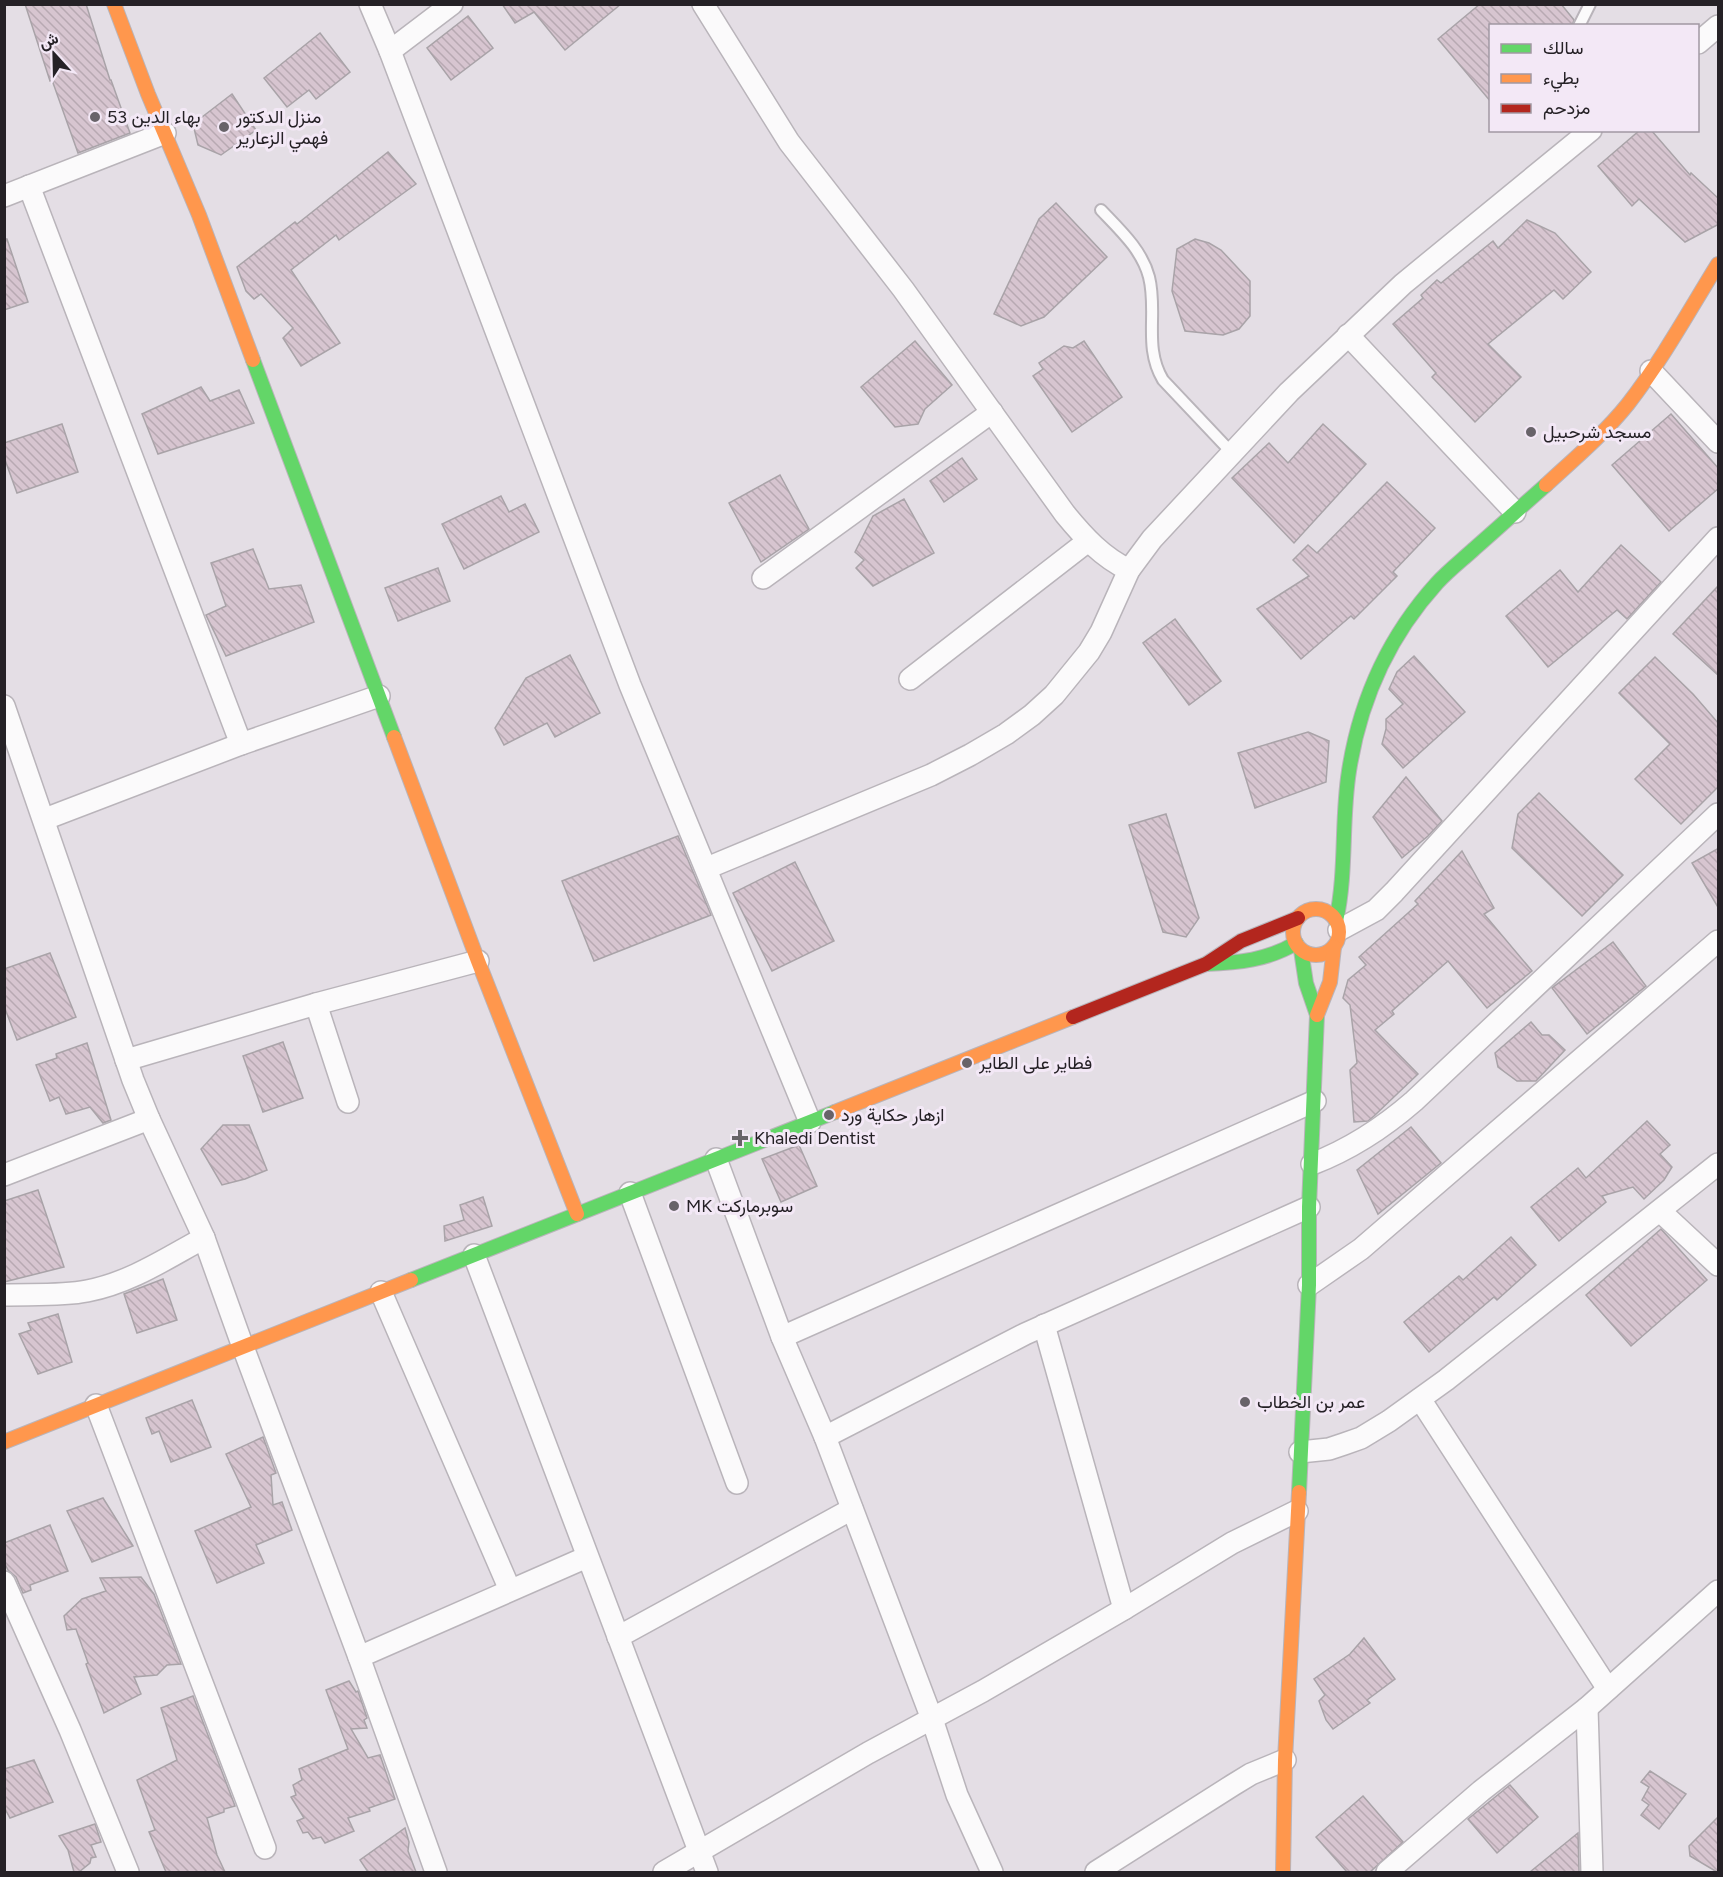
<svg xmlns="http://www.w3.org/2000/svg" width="1723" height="1877" font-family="Figtree,Vazirmatn,sans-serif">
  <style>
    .building { fill: url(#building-back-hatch); stroke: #a9a3a8; stroke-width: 1.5 }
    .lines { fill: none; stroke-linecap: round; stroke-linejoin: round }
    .lane-casing { stroke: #b9b4ba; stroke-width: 14 }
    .street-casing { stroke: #b9b4ba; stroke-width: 24 }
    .fast-casing { stroke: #b9b4ba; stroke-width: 16 }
    .slow-casing { stroke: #b9b4ba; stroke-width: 16 }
    .jam-casing { stroke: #b9b4ba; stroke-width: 16 }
    .lane { stroke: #fbfafb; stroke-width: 10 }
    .street { stroke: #fbfafb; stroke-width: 21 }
    .fast { stroke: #63d668; stroke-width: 14 }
    .slow { stroke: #ff974d; stroke-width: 14 }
    .jam { stroke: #b3261e; stroke-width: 14 }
    .poi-dot { fill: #686369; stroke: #f3e8f6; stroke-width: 2 }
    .labels { text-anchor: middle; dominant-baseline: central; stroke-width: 6; stroke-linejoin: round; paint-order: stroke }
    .poi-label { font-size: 18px; fill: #252126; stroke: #f3e8f6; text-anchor: start }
  </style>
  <defs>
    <pattern id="building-back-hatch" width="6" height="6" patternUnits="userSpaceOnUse" patternTransform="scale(1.5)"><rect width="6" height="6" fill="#d7c5d0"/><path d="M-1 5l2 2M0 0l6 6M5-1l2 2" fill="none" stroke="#b8a9b2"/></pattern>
  </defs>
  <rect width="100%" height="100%" fill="#e4dee5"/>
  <g class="building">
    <path d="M25 4H86L110 80H111L130 133 78 153 52 80 50 81Z"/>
    <path d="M502 4H621L565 50 534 12 515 23Z"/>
    <path d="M1480 4H1561L1574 20 1572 26H1491V102L1438 39Z"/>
    <path d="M468 16 493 48 451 80 427 48Z"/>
    <path d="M320 33 350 72 316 99 309 90 287 107 264 78Z"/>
    <path d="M232 94 256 130 221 155 198 145 193 124Z"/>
    <path d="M1640 130H1651L1690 175 1691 173 1719 199V224L1685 242 1639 199 1632 206 1598 166Z"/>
    <path d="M388 152 416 184 339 240 336 235 291 270 340 343 301 366 283 338 293 328 261 294 254 299 246 291 237 267 295 222 297 224Z"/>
    <path d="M1056 203 1107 257 1044 317 1021 326 994 314 1039 219Z"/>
    <path d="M1527 220 1555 233 1591 272 1563 299 1554 290 1488 344 1521 377 1475 422 1432 377 1436 373 1393 324 1423 298 1421 295 1437 280 1441 283 1493 241 1498 248Z"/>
    <path d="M4 239H7L28 302 4 310Z"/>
    <path d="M1195 239 1209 243 1221 250 1250 281V316L1239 329 1223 335 1185 331 1172 291 1177 249Z"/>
    <path d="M915 341 952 385 925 409 918 424 895 427 861 387Z"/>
    <path d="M1084 341 1122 397 1072 432 1033 376 1043 369 1039 363 1064 346 1073 348Z"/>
    <path d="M201 387 210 401 239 390 254 423 158 454 142 414Z"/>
    <path d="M1671 414 1719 469V488L1669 531 1612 465Z"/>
    <path d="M62 424 78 472 17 493 4 457V443Z"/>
    <path d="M1323 424 1366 464 1294 543 1232 478 1269 443 1288 463Z"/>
    <path d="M962 458 977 479 944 502 930 481Z"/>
    <path d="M780 475 809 529 761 562 729 503Z"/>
    <path d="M1387 482 1435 528 1393 572 1397 576 1354 619 1351 616 1301 659 1257 609 1309 576 1293 560 1308 545 1317 553Z"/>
    <path d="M501 496 509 512 525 504 539 532 464 569 442 524Z"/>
    <path d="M904 499 934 553 873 586 856 568 864 560 855 552 873 516Z"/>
    <path d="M1621 545 1661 582 1627 619 1617 610 1548 667 1506 616 1560 570 1578 592Z"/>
    <path d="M253 549 269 589 301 585 314 622 226 656 206 615 226 606 211 563Z"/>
    <path d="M438 568 450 601 398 621 385 588Z"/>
    <path d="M1719 585V676L1673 634Z"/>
    <path d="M1175 619 1221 681 1189 705 1143 643Z"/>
    <path d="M570 655 600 713 555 737 547 723 504 745 495 728 526 678Z"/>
    <path d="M1414 656 1465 712 1403 768 1382 744 1386 729V719L1403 704 1389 689 1397 672Z"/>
    <path d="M1655 657 1693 694 1719 724V786L1681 824 1635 779 1670 744 1619 693Z"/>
    <path d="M1308 732 1329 741 1326 782 1255 808 1238 753Z"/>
    <path d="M1406 777 1442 821 1428 836 1402 858 1373 817Z"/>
    <path d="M1539 793 1623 875 1582 916 1512 848 1518 814Z"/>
    <path d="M1166 814 1199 918 1186 937 1163 932 1129 825Z"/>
    <path d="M678 836 711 915 594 961 562 881Z"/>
    <path d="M1719 848V909L1692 863Z"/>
    <path d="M1462 851 1494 908 1484 914 1532 971 1487 1008 1448 961 1392 1011 1394 1014 1375 1030 1418 1074 1374 1116 1368 1121 1354 1122 1350 1070 1357 1063 1350 1005 1343 998 1348 980 1366 965 1359 957 1418 904 1415 901Z"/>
    <path d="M795 862 834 941 772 971 733 893Z"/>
    <path d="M1613 942 1646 986 1587 1034 1552 988Z"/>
    <path d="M50 953 76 1017 17 1040 4 1006V969Z"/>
    <path d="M1531 1022 1542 1035H1549L1565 1050 1536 1081H1517L1498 1067 1495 1053Z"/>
    <path d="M283 1042 303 1098 263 1112 243 1056Z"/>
    <path d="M87 1043 111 1120 103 1123 90 1107 66 1114 59 1097 50 1101 36 1065 57 1058 56 1054Z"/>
    <path d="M1647 1121 1670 1145 1660 1154 1672 1167 1664 1180 1644 1199 1633 1187 1602 1196 1606 1202 1559 1241 1531 1207 1578 1168 1586 1178Z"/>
    <path d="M223 1125H249L267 1170 245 1179 222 1185 201 1149Z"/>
    <path d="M1411 1127 1441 1163 1378 1214 1357 1170Z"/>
    <path d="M799 1145 817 1186 781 1202 762 1159Z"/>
    <path d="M38 1190 64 1267 4 1282V1201Z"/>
    <path d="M483 1197 492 1226 445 1241 444 1226 464 1220 460 1205Z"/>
    <path d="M1661 1229 1707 1280 1631 1346 1586 1295Z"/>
    <path d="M1511 1237 1536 1265 1497 1300 1494 1297 1429 1352 1404 1322 1459 1276 1463 1280Z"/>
    <path d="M163 1279 177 1320 137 1333 124 1294Z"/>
    <path d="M58 1314 72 1362 38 1374 19 1334 31 1330 28 1323Z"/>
    <path d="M192 1400 211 1447 171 1462 159 1431 152 1434 146 1418Z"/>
    <path d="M263 1437 276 1473 271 1475 273 1505 282 1502 292 1530 256 1545 264 1563 217 1583 195 1531 251 1507 226 1454Z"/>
    <path d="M103 1498 133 1546 92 1562 67 1511Z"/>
    <path d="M50 1525 68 1571 30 1585 31 1590 23 1593 16 1577 8 1570 4 1562V1543Z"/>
    <path d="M141 1577 154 1594 181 1664 167 1665 157 1675 134 1677 141 1694 104 1713 86 1664 88 1663 76 1629 67 1630 64 1616 82 1599 106 1591 100 1578Z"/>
    <path d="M1364 1638 1395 1679 1367 1700 1370 1703 1333 1729 1326 1720 1319 1701 1325 1695 1314 1679 1350 1654Z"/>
    <path d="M349 1681 356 1692 358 1691 367 1718 364 1720 367 1728 351 1729 368 1758 380 1755 395 1799 369 1808 370 1811 348 1818 354 1831 325 1843 321 1837 313 1839 308 1832 303 1833 297 1821 304 1818 291 1797 296 1795 293 1785 302 1780 299 1769 348 1749 326 1690Z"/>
    <path d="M193 1696 235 1806 224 1809V1812L207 1818 217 1855 225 1872H166L149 1832 155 1830 137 1780 177 1760 161 1708Z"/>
    <path d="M34 1760 53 1802 10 1818 4 1807V1769Z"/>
    <path d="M1650 1771 1686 1794 1659 1829 1641 1815 1649 1805 1642 1800 1649 1787 1641 1782Z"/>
    <path d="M1510 1785 1538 1817 1497 1853 1468 1819Z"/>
    <path d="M1363 1796 1403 1842 1370 1872H1347L1316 1837Z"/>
    <path d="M1719 1816V1872H1717L1690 1856 1689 1846Z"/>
    <path d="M95 1824 101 1842 91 1845 96 1857 91 1858 90 1863 79 1872H74L68 1850 59 1836Z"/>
    <path d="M405 1828 409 1842 408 1851 416 1872H368L360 1860Z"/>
    <path d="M1578 1833 1579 1872H1530Z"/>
  </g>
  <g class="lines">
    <defs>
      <g id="lane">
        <path d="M1579 26 1590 4"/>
        <path d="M1101 210C1120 230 1142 250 1149 277 1158 312 1143 347 1163 380L1232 453"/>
      </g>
      <g id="street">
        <path d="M370 4 390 51 630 685 810 1122"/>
        <path d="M703 4 789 142 903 289 1065 514C1084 537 1102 557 1129 570"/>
        <path d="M1698 43 1718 26"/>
        <path d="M390 51 452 4"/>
        <path d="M29 186 241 744"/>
        <path d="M4 196 165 133"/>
        <path d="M1348 335 1515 512"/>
        <path d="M1651 371 1718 442"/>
        <path d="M763 578 992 412"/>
        <path d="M910 679 1088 541"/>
        <path d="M4 706 133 1080 149 1119 204 1238 243 1347 359 1657 436 1872"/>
        <path d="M45 819 241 744 379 696"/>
        <path d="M707 868 931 775 970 755 1006 734 1032 715 1054 695 1089 652 1101 632 1129 570 1152 539 1289 392 1403 284 1591 130"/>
        <path d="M1339 930 1376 910 1394 892 1718 538"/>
        <path d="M316 1004 348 1102"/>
        <path d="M126 1060 316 1004 478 961"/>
        <path d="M716 1159 782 1337 825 1437 932 1719 957 1795 992 1872"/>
        <path d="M1312 1164C1351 1149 1383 1128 1414 1101L1718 814"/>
        <path d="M4 1175 149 1119"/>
        <path d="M630 1193 737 1483"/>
        <path d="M1660 1211 1718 1265"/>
        <path d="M474 1255 707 1872"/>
        <path d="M1309 1285 1361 1249 1718 941"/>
        <path d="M381 1292 510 1590"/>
        <path d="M4 1295C30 1294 62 1296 87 1291 130 1283 167 1258 204 1238"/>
        <path d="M1044 1325 1124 1609"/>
        <path d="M782 1337 1315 1101"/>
        <path d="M1420 1399 1608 1689"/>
        <path d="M96 1405 265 1848"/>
        <path d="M825 1437 1025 1334 1309 1207"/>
        <path d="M1300 1452 1329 1449 1344 1444 1361 1438 1389 1421 1446 1380 1718 1164"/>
        <path d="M4 1582 70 1730 128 1872"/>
        <path d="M618 1637 852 1509"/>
        <path d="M359 1657 587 1557"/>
        <path d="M1587 1708 1592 1872"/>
        <path d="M664 1872 868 1753 983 1691 1124 1609 1232 1543 1297 1511"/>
        <path d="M1096 1872 1233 1785 1251 1774 1285 1760"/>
        <path d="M1387 1872 1481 1791 1587 1708 1718 1591"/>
      </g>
      <g id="fast">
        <path d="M253 360 394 737"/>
        <path d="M1336 921C1347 871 1341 821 1349 771 1360 700 1389 636 1437 583 1448 571 1462 560 1474 549 1498 528 1522 506 1546 485"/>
        <path d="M1206 964C1238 963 1268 960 1296 943"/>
        <path d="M411 1280 835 1112"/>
        <path d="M1299 1492 1309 1285V1207L1317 1015 1306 983 1301 950"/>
      </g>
      <g id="slow">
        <path d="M114 4 148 94 199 215 253 360"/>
        <path d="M1546 485C1574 459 1604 434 1628 404 1662 360 1689 311 1718 264"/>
        <path d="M394 737 478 961 577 1214"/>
        <circle cx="1316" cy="932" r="23"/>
        <path d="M1317 1015 1330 982 1334 947"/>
        <path d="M835 1112 1073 1017"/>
        <path d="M4 1442 411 1280"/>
        <path d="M1283 1872 1285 1760 1299 1492"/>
      </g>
      <path id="jam" d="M1073 1017 1206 964 1241 941 1298 918"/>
    </defs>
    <use href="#lane" class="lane-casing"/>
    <use href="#street" class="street-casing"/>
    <use href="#fast" class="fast-casing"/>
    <use href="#slow" class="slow-casing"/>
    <use href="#jam" class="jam-casing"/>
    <use href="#lane" class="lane"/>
    <use href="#street" class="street"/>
    <use href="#fast" class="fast"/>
    <use href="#slow" class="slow"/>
    <use href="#jam" class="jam"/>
  </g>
  <g class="poi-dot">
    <circle cx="95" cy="117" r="6"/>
    <circle cx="224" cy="127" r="6"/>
    <circle cx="1531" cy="432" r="6"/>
    <circle cx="967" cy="1063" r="6"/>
    <circle cx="829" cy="1115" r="6"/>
    <path d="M737 1129h6v6h6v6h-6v6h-6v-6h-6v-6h6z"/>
    <circle cx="674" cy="1206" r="6"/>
    <circle cx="1245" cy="1402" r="6"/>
  </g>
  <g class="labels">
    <g class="poi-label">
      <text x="107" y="117">بهاء الدين 53</text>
      <text x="236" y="117">منزل الدكتور<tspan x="236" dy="21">فهمي الزعارير</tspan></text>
      <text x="1543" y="432">مسجد شرحبيل</text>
      <text x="979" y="1063">فطاير على الطاير</text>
      <text x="841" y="1115">ازهار حكاية ورد</text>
      <text x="754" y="1138">Khaledi Dentist</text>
      <text x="686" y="1206">MK سوبرماركت</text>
      <text x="1257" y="1402">عمر بن الخطاب</text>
    </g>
  </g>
  <rect width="1723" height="1877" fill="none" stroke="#252126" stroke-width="12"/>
  <rect x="1489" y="24" width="210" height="108" fill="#f3e8f6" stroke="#a198a3" stroke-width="1.5"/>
  <rect x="1501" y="44" width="30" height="9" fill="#63d668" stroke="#a198a3" stroke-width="1.5"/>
  <text x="1543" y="54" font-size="18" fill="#252126">سالك</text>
  <rect x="1501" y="74" width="30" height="9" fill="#ff974d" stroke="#a198a3" stroke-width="1.5"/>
  <text x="1543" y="84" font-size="18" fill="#252126">بطيء</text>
  <rect x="1501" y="104" width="30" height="9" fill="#b3261e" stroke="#a198a3" stroke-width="1.5"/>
  <text x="1543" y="114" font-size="18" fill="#252126">مزدحم</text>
  <g transform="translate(54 54) rotate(338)" stroke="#f3e8f6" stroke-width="4.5" paint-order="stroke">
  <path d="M0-4.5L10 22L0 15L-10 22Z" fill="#252126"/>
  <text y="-9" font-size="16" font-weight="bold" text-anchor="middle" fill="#252126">ش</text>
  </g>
</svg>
